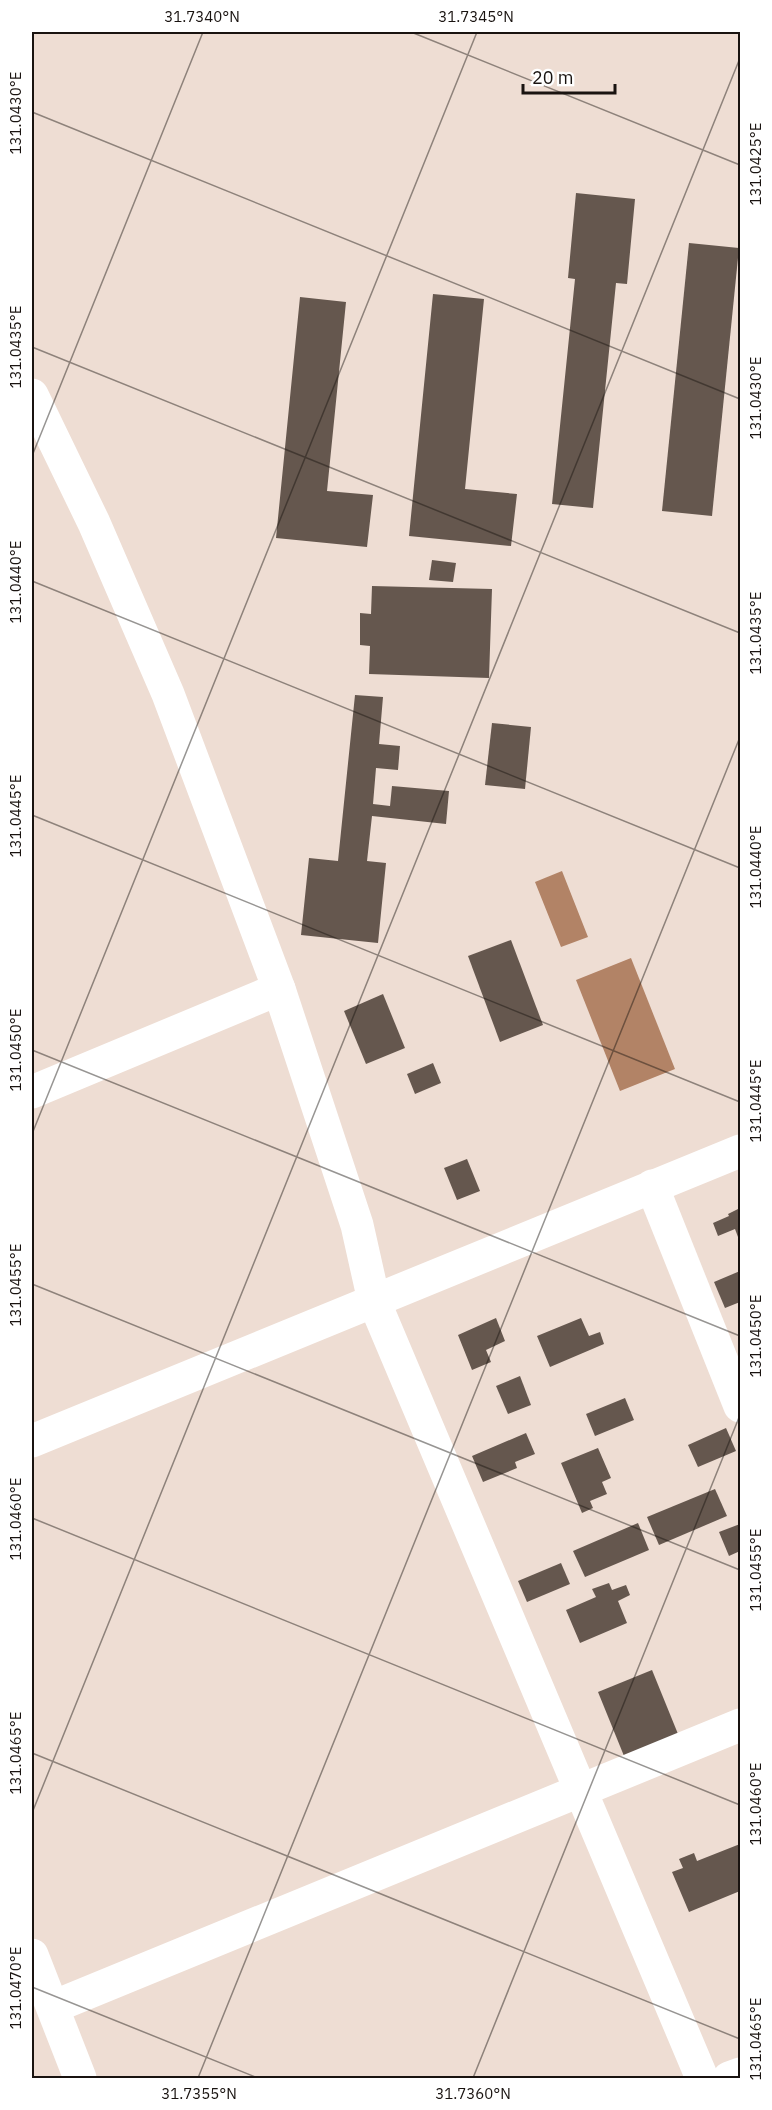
<svg xmlns="http://www.w3.org/2000/svg" width="772" height="2110" font-family="'IBM Plex Sans',sans-serif">
  <style>
    .water { fill: #b28366 }
    .building { fill: #65574e }
    .lines { fill: none; stroke-linecap: round; stroke-linejoin: round }
    .minor { stroke: #fff; stroke-width: 33 }
    .ticks { fill: none; stroke: #191310; stroke-width: 1.5; stroke-opacity: 0.45 }
    .neatline { fill: none; stroke: #191310; stroke-width: 2 }
    .ticks-label { font-size: 15px; text-anchor: middle; fill: #191310 }
  </style>
  <rect width="100%" height="100%" fill="#eeddd3"/>
  <g class="water">
    <path d="M562 871 588 937 561 947 535 882Z"/>
    <path d="M631 958 675 1069 620 1091 576 980Z"/>
  </g>
  <g class="building">
    <path d="M576 193 635 199 627 284 616 283 593 508 552 504 575 279 568 278Z"/>
    <path d="M689 243 739 248 712 516 662 511Z"/>
    <path d="M433 294 484 299 465 489 517 494 511 546 409 536Z"/>
    <path d="M300 297 346 302 327 491 373 495 367 547 276 538Z"/>
    <path d="M432 560 456 563 453 582 429 580Z"/>
    <path d="M372 586 492 589 489 678 369 674 370 646 360 645V613L371 614Z"/>
    <path d="M355 695 383 697 379 744 400 746 398 770 376 768 373 804 390 806 392 786 449 791 446 824 372 816 367 861 386 863 378 943 301 935 309 858 338 861Z"/>
    <path d="M492 723 531 727 525 789 485 785Z"/>
    <path d="M511 940 543 1025 500 1042 468 956Z"/>
    <path d="M383 994 405 1048 366 1064 344 1011Z"/>
    <path d="M433 1063 441 1083 415 1094 407 1074Z"/>
    <path d="M467 1159 480 1191 457 1200 444 1168Z"/>
    <path d="M740 1208V1235L738 1237 735 1229 718 1236 713 1223 729 1216 728 1214Z"/>
    <path d="M740 1271V1302L725 1308 714 1282Z"/>
    <path d="M496 1318 505 1341 486 1350 491 1362 472 1370 458 1335Z"/>
    <path d="M581 1318 589 1336 600 1332 604 1344 550 1367 537 1336Z"/>
    <path d="M520 1376 531 1405 508 1414 496 1386Z"/>
    <path d="M625 1398 634 1420 595 1436 586 1414Z"/>
    <path d="M726 1428 736 1451 698 1467 688 1445Z"/>
    <path d="M526 1433 535 1454 515 1462 517 1468 483 1482 472 1456Z"/>
    <path d="M598 1448 611 1478 602 1482 607 1494 590 1501 593 1508 582 1513 561 1463Z"/>
    <path d="M715 1489 727 1516 659 1545 647 1517Z"/>
    <path d="M638 1523 649 1550 585 1577 573 1551Z"/>
    <path d="M740 1524V1551L729 1556 719 1532Z"/>
    <path d="M561 1563 570 1584 527 1602 518 1581Z"/>
    <path d="M609 1583 612 1590 626 1585 630 1595 618 1601 627 1623 580 1643 566 1610 596 1597 592 1589Z"/>
    <path d="M652 1670 678 1734 624 1756 598 1692Z"/>
    <path d="M740 1844V1891L689 1912 672 1872 683 1868 679 1859 694 1853 697 1861Z"/>
  </g>
  <g class="lines">
    <g class="minor">
      <path d="M32 395 94 523 168 694 279 989 357 1225 374 1301 702 2078"/>
      <path d="M32 1092 279 989"/>
      <path d="M652 1186 740 1406"/>
      <path d="M32 1441 740 1151"/>
      <path d="M32 1955 80 2078"/>
      <path d="M53 2007 740 1725"/>
      <path d="M729 2078 740 2074"/>
    </g>
  </g>
  <path class="ticks" d="M411 32 740 165M32 112 740 399M32 347 740 633M32 456 203 32M32 581 740 868M32 815 740 1102M32 1050 740 1336M32 1134 477 32M32 1284 740 1570M32 1518 740 1805M32 1753 740 2039M32 1813 740 58M32 1987 258 2078M198 2078 740 737M473 2078 740 1415"/>
  <rect width="772" height="2110" fill="none" stroke="#ffffff" stroke-width="66"/>
  <path d="M523 84v9h92v-9" fill="none" stroke="#191310" stroke-width="3"/>
  <text x="532" y="84" font-size="18" fill="#191310" stroke="#ffffff" stroke-width="4.5" paint-order="stroke">20 m</text>
  <rect x="33" y="33" width="706" height="2044" class="neatline"/>
  <g class="ticks-label">
    <text x="202" y="22">31.7340°N</text>
    <text x="476" y="22">31.7345°N</text>
    <text transform="translate(16 113) rotate(-90)" y="5">131.0430°E</text>
    <text transform="translate(756 164) rotate(-90)" y="5">131.0425°E</text>
    <text transform="translate(16 347) rotate(-90)" y="5">131.0435°E</text>
    <text transform="translate(756 398) rotate(-90)" y="5">131.0430°E</text>
    <text transform="translate(16 582) rotate(-90)" y="5">131.0440°E</text>
    <text transform="translate(756 633) rotate(-90)" y="5">131.0435°E</text>
    <text transform="translate(16 816) rotate(-90)" y="5">131.0445°E</text>
    <text transform="translate(756 867) rotate(-90)" y="5">131.0440°E</text>
    <text transform="translate(16 1050) rotate(-90)" y="5">131.0450°E</text>
    <text transform="translate(756 1101) rotate(-90)" y="5">131.0445°E</text>
    <text transform="translate(16 1285) rotate(-90)" y="5">131.0455°E</text>
    <text transform="translate(756 1336) rotate(-90)" y="5">131.0450°E</text>
    <text transform="translate(16 1519) rotate(-90)" y="5">131.0460°E</text>
    <text transform="translate(756 1570) rotate(-90)" y="5">131.0455°E</text>
    <text transform="translate(16 1753) rotate(-90)" y="5">131.0465°E</text>
    <text transform="translate(756 1804) rotate(-90)" y="5">131.0460°E</text>
    <text transform="translate(16 1988) rotate(-90)" y="5">131.0470°E</text>
    <text transform="translate(756 2039) rotate(-90)" y="5">131.0465°E</text>
    <text x="199" y="2099">31.7355°N</text>
    <text x="473" y="2099">31.7360°N</text>
  </g>
</svg>
